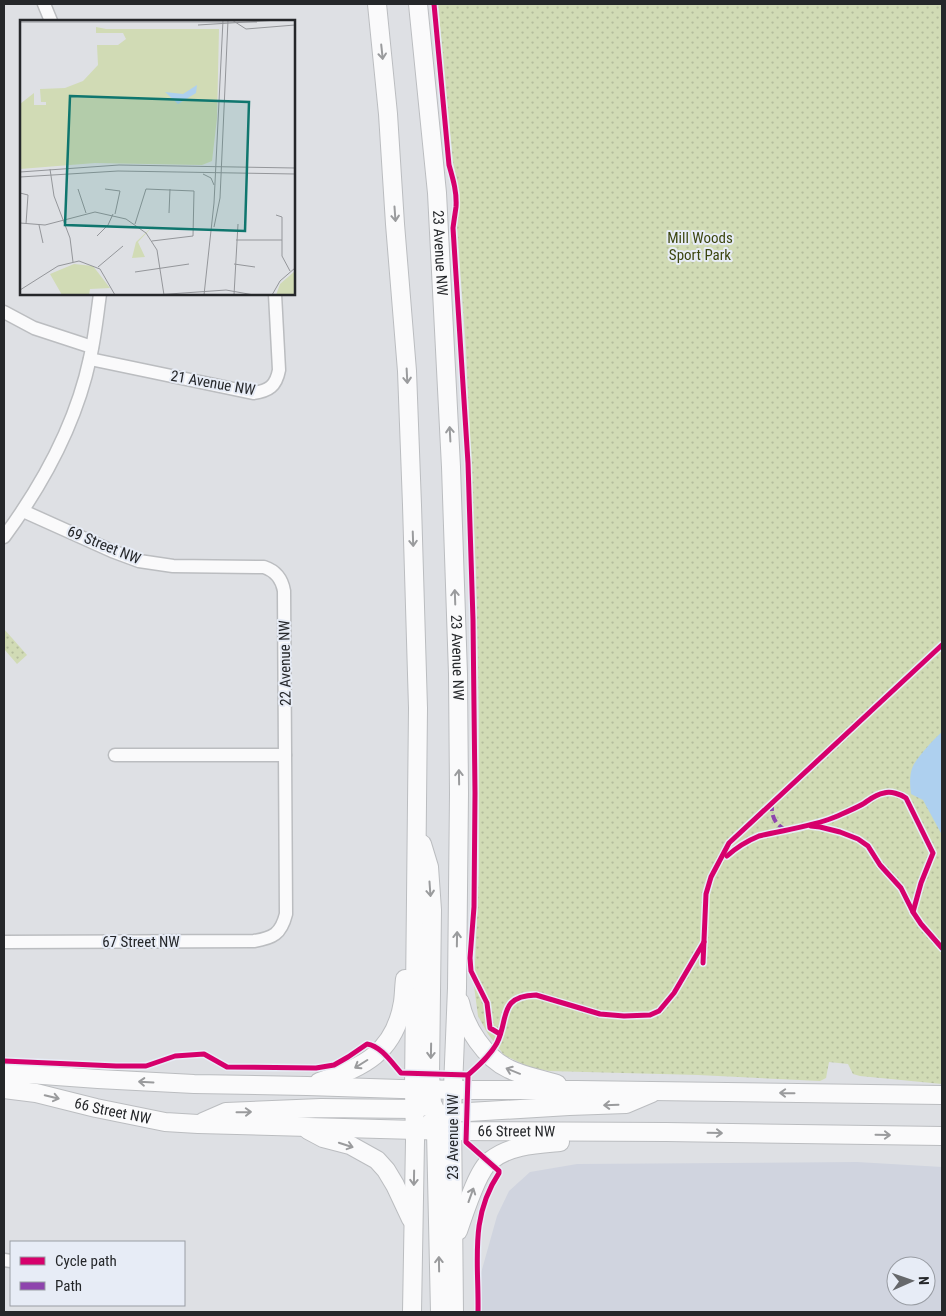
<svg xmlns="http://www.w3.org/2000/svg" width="946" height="1316" font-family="'Roboto Condensed',sans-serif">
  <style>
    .built { fill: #d0d4df; fill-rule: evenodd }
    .park { fill: url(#park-dots) }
    .water { fill: #aed0ef }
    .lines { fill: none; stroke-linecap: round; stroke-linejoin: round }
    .minor-casing { stroke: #bbbdc0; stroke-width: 15 }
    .secondary-casing { stroke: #bbbdc0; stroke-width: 20 }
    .minor { stroke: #fafafb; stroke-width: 12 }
    .secondary { stroke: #fafafb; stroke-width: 18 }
    .quiet { stroke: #8e44ad; stroke-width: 4; stroke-dasharray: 8 4; stroke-linecap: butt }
    .cycleway-casing { stroke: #e7ecf6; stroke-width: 8 }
    .cycleway { stroke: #d6006c; stroke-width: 5 }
    .oneway { stroke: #9a9b9d }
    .labels { text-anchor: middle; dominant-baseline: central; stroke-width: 4; stroke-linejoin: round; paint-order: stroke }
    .park-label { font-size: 15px; fill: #3c460f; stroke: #e7ecf6 }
    .street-label { font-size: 15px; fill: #25272a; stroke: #e7ecf6 }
    .inset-road { fill: none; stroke: #94969a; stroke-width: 1 }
    .view { fill: #0f766e; fill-opacity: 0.15; stroke: #0f766e; stroke-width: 2.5 }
    .inset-edge { fill: none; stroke: #25272a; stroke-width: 2.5 }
  </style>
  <defs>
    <pattern id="park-dots" width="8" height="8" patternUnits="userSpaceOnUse" patternTransform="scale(1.25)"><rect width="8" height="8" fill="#d1dbb5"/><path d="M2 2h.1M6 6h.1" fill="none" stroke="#b3bc9c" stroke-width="1.8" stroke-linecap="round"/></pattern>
  </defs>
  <rect width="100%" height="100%" fill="#dee0e4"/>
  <path class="built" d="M857 1162 942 1167V1312H482L481 1273 497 1216 509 1191 530 1172 577 1164ZM896 1266H926V1296H896Z"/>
  <g class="park">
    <path d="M438 4H942V1084L860 1076 853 1074 848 1064 829 1062 826 1078 820 1081 698 1075 549 1071 529 1067 504 1055 488 1034 478 1016 474 986 479 870V715L476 573 466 350 457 226 459 198 457 181 453 162Z"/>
    <path d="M4 629 27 655 17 664 4 649Z"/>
  </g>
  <path class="water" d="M942 732V835L923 800 911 794C910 786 909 774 913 766 918 756 934 739 942 732Z"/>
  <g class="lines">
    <defs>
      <g id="minor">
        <path d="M44 4 51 21"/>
        <path d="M4 312 34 328 92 347"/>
        <path d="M90 359 253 393C269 391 276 386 279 370L275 294"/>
        <path d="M4 537C43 484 76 424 90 358 95 337 97 315 100 294"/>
        <path d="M115 755H285"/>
        <path d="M4 942 254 941C273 938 281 934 286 914L284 591C282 579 276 571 264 567L173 566 139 561 112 551 23 511"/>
        <path d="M4 1260 11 1261"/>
      </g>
      <g id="secondary">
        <path d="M377 4 388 114 395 224 407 371 412 505 418 708 414 1089 415 1141 412 1312"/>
        <path id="s1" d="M418 4 437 193 451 467 458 674 459 793 457 988 452 1113 454 1312"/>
        <path d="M422 844 429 867 432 910 430 1074 432 1103 438 1116 445 1125 452 1131"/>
        <path d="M460 1002C465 1027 485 1058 509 1069 523 1076 541 1079 557 1084"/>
        <path d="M4 1074H29L98 1079 194 1084 307 1086 401 1089 468 1090H577L942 1095"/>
        <path d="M319 1082C363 1068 395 1052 403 1002 404 995 404 987 405 979"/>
        <path id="s2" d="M4 1089 36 1093 96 1108 165 1122 198 1124 452 1131 666 1132 942 1136"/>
        <path d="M441 1115 452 1113 569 1106 626 1104 652 1093"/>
        <path d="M203 1122 226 1112 321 1108 414 1109 425 1106"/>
        <path d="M431 1122 436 1131 440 1312"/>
        <path d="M308 1130 323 1138 350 1145 377 1160 386 1170 395 1185 411 1219"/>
        <path d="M458 1231C464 1214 477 1171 490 1161 509 1145 537 1144 560 1142"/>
      </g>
    </defs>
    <use href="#minor" class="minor-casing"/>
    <use href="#secondary" class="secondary-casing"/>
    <use href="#minor" class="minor"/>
    <use href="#secondary" class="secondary"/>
    <path class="quiet" d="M772 803C771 815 774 824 786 830"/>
    <defs>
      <g id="cycleway">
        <path d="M434 4 449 165C453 179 457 192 456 207 455 214 454 220 453 228L468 463 473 620 475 793 474 907 470 958 471 971 487 1003 490 1028 500 1034"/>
        <path d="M811 826 820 827 840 832 858 839 868 846 880 865 901 888 913 912 921 924 942 948"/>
        <path d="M727 856C737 847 747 841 759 836 784 830 811 827 835 817 844 813 854 809 863 804 869 800 876 794 884 793 891 791 900 794 906 798L933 853 921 883 913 912"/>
        <path d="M703 963 706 894 711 877 729 843 942 645"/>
        <path d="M4 1061 116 1066H146L175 1056 204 1054 227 1067 316 1068 334 1065 348 1057 367 1044C381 1046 392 1063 401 1073L468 1075"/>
        <path d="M478 1312C479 1262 469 1218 499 1173V1171L466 1142 468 1075C478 1066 490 1056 497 1043 509 1019 498 996 536 995L600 1014 624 1016 650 1015 659 1011 674 993 704 942"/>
      </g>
    </defs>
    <use href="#cycleway" class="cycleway-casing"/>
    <use href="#cycleway" class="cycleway"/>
  </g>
  <defs><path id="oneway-shaft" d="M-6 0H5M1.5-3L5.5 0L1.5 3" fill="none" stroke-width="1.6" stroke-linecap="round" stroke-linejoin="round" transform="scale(1.25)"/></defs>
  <g class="oneway">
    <use href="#oneway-shaft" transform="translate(382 52) rotate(84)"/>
    <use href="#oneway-shaft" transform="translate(395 214) rotate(86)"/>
    <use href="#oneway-shaft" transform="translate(407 376) rotate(87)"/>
    <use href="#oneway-shaft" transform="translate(450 434) rotate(-93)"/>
    <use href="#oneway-shaft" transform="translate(413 539) rotate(88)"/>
    <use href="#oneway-shaft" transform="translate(455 597) rotate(-92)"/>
    <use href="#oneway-shaft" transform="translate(459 777) rotate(-91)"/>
    <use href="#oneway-shaft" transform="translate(430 889) rotate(86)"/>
    <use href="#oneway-shaft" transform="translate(457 939) rotate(-89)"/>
    <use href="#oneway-shaft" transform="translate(431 1051) rotate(91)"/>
    <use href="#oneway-shaft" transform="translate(361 1064) rotate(148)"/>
    <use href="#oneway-shaft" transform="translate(513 1071) rotate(-158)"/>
    <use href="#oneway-shaft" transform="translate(146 1082) rotate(-177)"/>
    <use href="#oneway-shaft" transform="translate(787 1093) rotate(-179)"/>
    <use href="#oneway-shaft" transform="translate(52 1097) rotate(14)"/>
    <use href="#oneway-shaft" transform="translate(611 1105) rotate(178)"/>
    <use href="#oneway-shaft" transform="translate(244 1112) rotate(-1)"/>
    <use href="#oneway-shaft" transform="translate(715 1133) rotate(1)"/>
    <use href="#oneway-shaft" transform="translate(883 1135) rotate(1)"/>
    <use href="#oneway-shaft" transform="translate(346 1145) rotate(18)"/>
    <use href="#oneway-shaft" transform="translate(414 1178) rotate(91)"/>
    <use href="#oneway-shaft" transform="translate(471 1195) rotate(-70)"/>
    <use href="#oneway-shaft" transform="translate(439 1264) rotate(-91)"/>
  </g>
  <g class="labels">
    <g class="park-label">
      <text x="700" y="238">Mill Woods<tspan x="700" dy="17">Sport Park</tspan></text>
    </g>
    <g class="street-label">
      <text stroke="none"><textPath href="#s1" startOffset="250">23 Avenue NW</textPath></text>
      <text transform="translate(213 383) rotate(10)">21 Avenue NW</text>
      <text transform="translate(104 545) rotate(22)">69 Street NW</text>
      <text stroke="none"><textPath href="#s1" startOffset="655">23 Avenue NW</textPath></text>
      <text transform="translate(285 663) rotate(-91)">22 Avenue NW</text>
      <text x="141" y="942">67 Street NW</text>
      <text stroke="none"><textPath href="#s2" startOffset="111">66 Street NW</textPath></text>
      <text stroke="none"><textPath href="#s2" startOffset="516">66 Street NW</textPath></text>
      <text transform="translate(453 1137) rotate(-90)">23 Avenue NW</text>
    </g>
  </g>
  <g transform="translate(20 20)">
    <rect width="275" height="275" fill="#dee0e4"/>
    <path d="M76 7 86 9H199L197 98 192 141 182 145 75 143 0 149V84L14 73V85H26V82H21L20 69 45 68 63 61 78 45 77 25H98L106 19 103 13H76ZM135 204 118 222 125 237 112 238 116 222ZM54 244 73 246 90 268 70 269 69 275H42L30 254ZM275 251V275H256L260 264Z" fill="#d1dbb5"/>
    <path d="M177 65 176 73 158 84 145 72 163 74Z" fill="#aed0ef"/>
    <path class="inset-road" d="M212 0 226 9 275 5M0 2H237M178 5 258 0M30 149 34 176 50 218 53 242M0 152 99 145 275 148M183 154 191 158 194 165M0 157 98 151 275 154M58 169 66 193M85 169 100 171 95 194M0 173 8 175 6 204M149 193 150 169M256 195 262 197V236L270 251M0 203 25 205 75 192 106 199 126 213 137 230 144 275M115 204 126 169 174 171 173 216 132 221M19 205 23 223M194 207 200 178 208 0M77 216 88 205 93 194M216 220H262M214 244 235 247M78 247 103 226M115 252 169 244M0 270 38 246 59 241 80 249 95 275M135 275 206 270 234 275M184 275 194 183 203 0M214 275 218 204M252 275 260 261 275 248"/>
    <path class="view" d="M50 76 229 82 225 211 45 205Z"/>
    <rect width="275" height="275" class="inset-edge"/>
  </g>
  <rect width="946" height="1316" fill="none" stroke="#25272a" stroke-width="10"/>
  <rect x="10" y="1241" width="175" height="65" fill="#e7ecf6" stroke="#999da4"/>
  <rect x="20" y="1257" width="25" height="8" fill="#d6006c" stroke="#999da4"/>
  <text x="55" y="1266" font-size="15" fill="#25272a">Cycle path</text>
  <rect x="20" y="1282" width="25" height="8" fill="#8e44ad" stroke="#999da4"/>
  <text x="55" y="1291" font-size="15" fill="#25272a">Path</text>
  <g transform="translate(911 1281) rotate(88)"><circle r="24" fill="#e7ecf6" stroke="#999da4"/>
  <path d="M0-4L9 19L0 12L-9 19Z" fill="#66686b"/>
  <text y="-8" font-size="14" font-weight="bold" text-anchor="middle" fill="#25272a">N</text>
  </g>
</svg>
